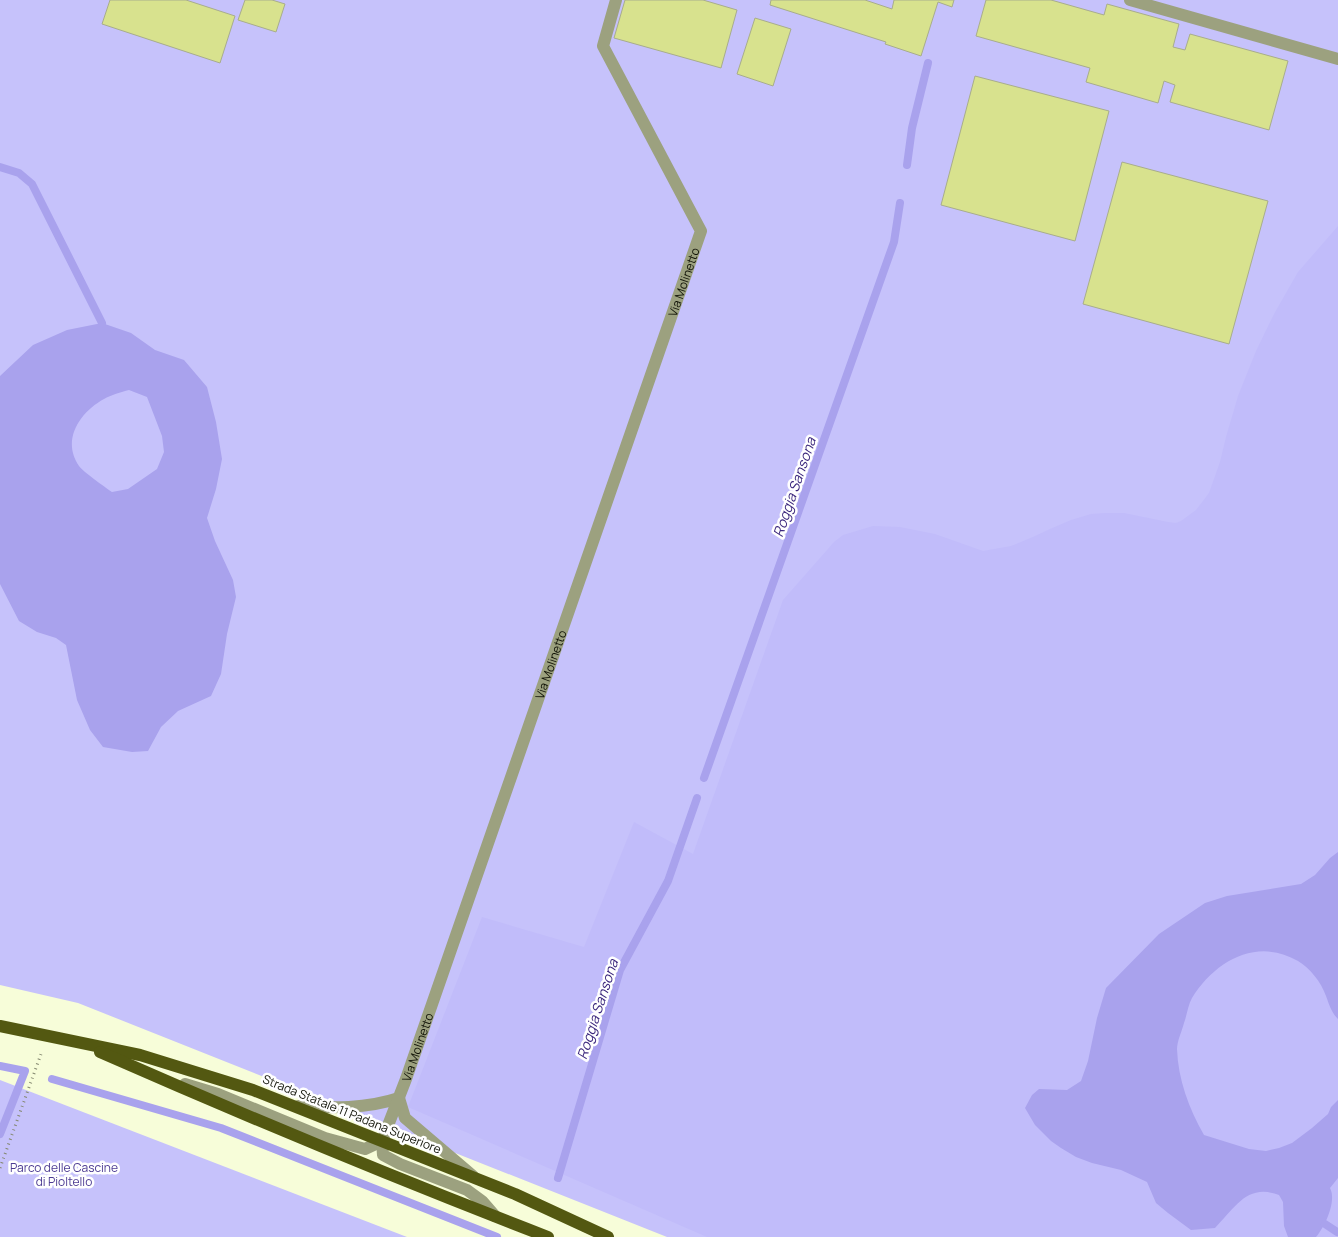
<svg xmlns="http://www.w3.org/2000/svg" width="1338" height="1237" font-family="Manrope,sans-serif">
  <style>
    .green { fill: #c6c2fb }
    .forest { fill: #c1bcfa }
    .water { fill: #a9a2ed; fill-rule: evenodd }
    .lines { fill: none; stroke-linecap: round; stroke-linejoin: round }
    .stream { stroke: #a9a2ed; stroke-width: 8 }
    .building { fill: #d8e28e; stroke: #a8ad8c }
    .path { stroke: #848870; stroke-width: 3; stroke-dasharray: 1 4; stroke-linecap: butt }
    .minor { stroke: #9ca17f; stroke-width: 12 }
    .major { stroke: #535811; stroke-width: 12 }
    .labels { text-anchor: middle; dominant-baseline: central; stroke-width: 5; stroke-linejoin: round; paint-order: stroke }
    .street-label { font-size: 12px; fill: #111307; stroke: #fff }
    .park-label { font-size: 12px; fill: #4d3c93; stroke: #fff }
    .water-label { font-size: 14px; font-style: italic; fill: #3b277d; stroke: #fff }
  </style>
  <rect width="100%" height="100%" fill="#f7fdd9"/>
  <g class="green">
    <path d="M0 0H1338V1237H667L78 1003 0 985Z"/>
    <path d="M0 1080 407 1237H0Z"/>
  </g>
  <path class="forest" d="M1338 226V1237H707L408 1107 482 917 584 947 634 822 693 854 783 600 834 542 843 535 873 526 900 527 935 534 983 551 1011 546 1033 537 1050 529 1071 520 1091 514 1105 513H1124L1168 522 1176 523 1181 521 1196 510 1209 493 1220 462 1226 437 1238 396 1256 351 1274 314 1298 272Z"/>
  <g class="water">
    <path d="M102 323 131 333 155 350 184 360 207 387 216 422 222 459 216 489 207 518 215 541 233 580 236 597 227 634 221 674 211 696 178 711 161 727 148 751 132 752 103 747 90 730 77 700 66 645 56 638 37 632 19 621 0 584V376L33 345 67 330ZM129 390 147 397 162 436 164 452 157 469 128 489 112 492C105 487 82 471 79 466 61 440 80 412 104 399 111 395 121 392 129 390Z"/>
    <path d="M1338 852V1019C1331 1012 1329 1004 1326 996 1321 982 1310 968 1298 961 1257 937 1215 961 1192 998 1188 1005 1187 1015 1184 1023 1182 1031 1177 1041 1177 1049 1178 1079 1189 1109 1204 1135L1249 1149 1266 1151 1279 1148 1292 1143 1312 1128 1328 1114 1331 1107 1338 1100V1178L1330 1188C1331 1190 1332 1193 1332 1196 1333 1208 1324 1228 1316 1237H1288L1284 1226 1283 1202 1279 1195C1247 1183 1235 1208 1215 1228L1191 1230 1168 1213 1156 1203 1147 1182 1121 1170 1092 1163 1076 1157 1061 1148 1051 1141 1035 1125 1025 1108 1032 1095 1039 1089 1067 1090 1081 1081 1088 1061 1097 1018 1106 988 1159 934 1205 903 1227 896 1301 884 1315 875 1330 858Z"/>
  </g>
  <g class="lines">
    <g class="stream">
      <path d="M907 165 912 128 928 63"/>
      <path d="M0 167 19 173 32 184 102 323"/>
      <path d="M704 778 894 242 900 203"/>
      <path d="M0 1066 25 1071 0 1134"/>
      <path d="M52 1079 221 1128 497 1237"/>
      <path d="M558 1178 620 970 668 881 697 798"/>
      <path d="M1325 1224 1337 1232"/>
    </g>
  </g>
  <g class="building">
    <path d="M110 0H186L235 16 220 63 102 24Z"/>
    <path d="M245 0H272L285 4 276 32 238 20Z"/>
    <path d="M625 0H703L737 10 721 68 614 38Z"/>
    <path d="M771 0H865L892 9 894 0H954L952 7 938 2 921 56 885 44 886 42 770 5Z"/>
    <path d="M986 0H1051L1104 15 1107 4 1179 24 1173 47 1185 50 1190 34 1288 61 1269 130 1170 102 1175 85 1164 81 1158 103 1086 82 1090 68 976 36Z"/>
    <path d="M755 18 791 29 773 86 737 74Z"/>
    <path d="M975 76 1109 111 1075 241 941 205Z"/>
    <path d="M1122 162 1268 201 1229 344 1083 304Z"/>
  </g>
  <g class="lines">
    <path class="path" d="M0 1168 41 1054"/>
    <g class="minor">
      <path d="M1130 0 1338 59"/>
      <path d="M185 1084 218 1094 325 1138 365 1149 382 1141"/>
      <path d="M399 1098 405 1118 473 1176"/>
      <path d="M298 1106C332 1108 366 1109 399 1098"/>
      <path id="s1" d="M495 1216 482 1201 467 1190 400 1164 383 1155 382 1141 406 1079 701 231 603 46 616 0"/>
    </g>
    <g class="major">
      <path d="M0 1026 140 1055 253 1090 515 1194 608 1237"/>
      <path d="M100 1052C248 1117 397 1179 548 1237"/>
    </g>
  </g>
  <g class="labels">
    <g class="street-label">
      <text stroke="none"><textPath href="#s1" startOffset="1054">Via Molinetto</textPath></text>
      <text stroke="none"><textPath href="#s1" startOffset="649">Via Molinetto</textPath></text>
      <text stroke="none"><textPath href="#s1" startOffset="244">Via Molinetto</textPath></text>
      <text transform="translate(352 1114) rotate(22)">Strada Statale 11 Padana Superiore</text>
    </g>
    <g class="park-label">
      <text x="64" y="1167">Parco delle Cascine<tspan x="64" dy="14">di Pioltello</tspan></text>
    </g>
    <g class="water-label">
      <text transform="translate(794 487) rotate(-71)">Roggia Sansona</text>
      <text transform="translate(597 1009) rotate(-72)">Roggia Sansona</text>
    </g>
  </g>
</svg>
